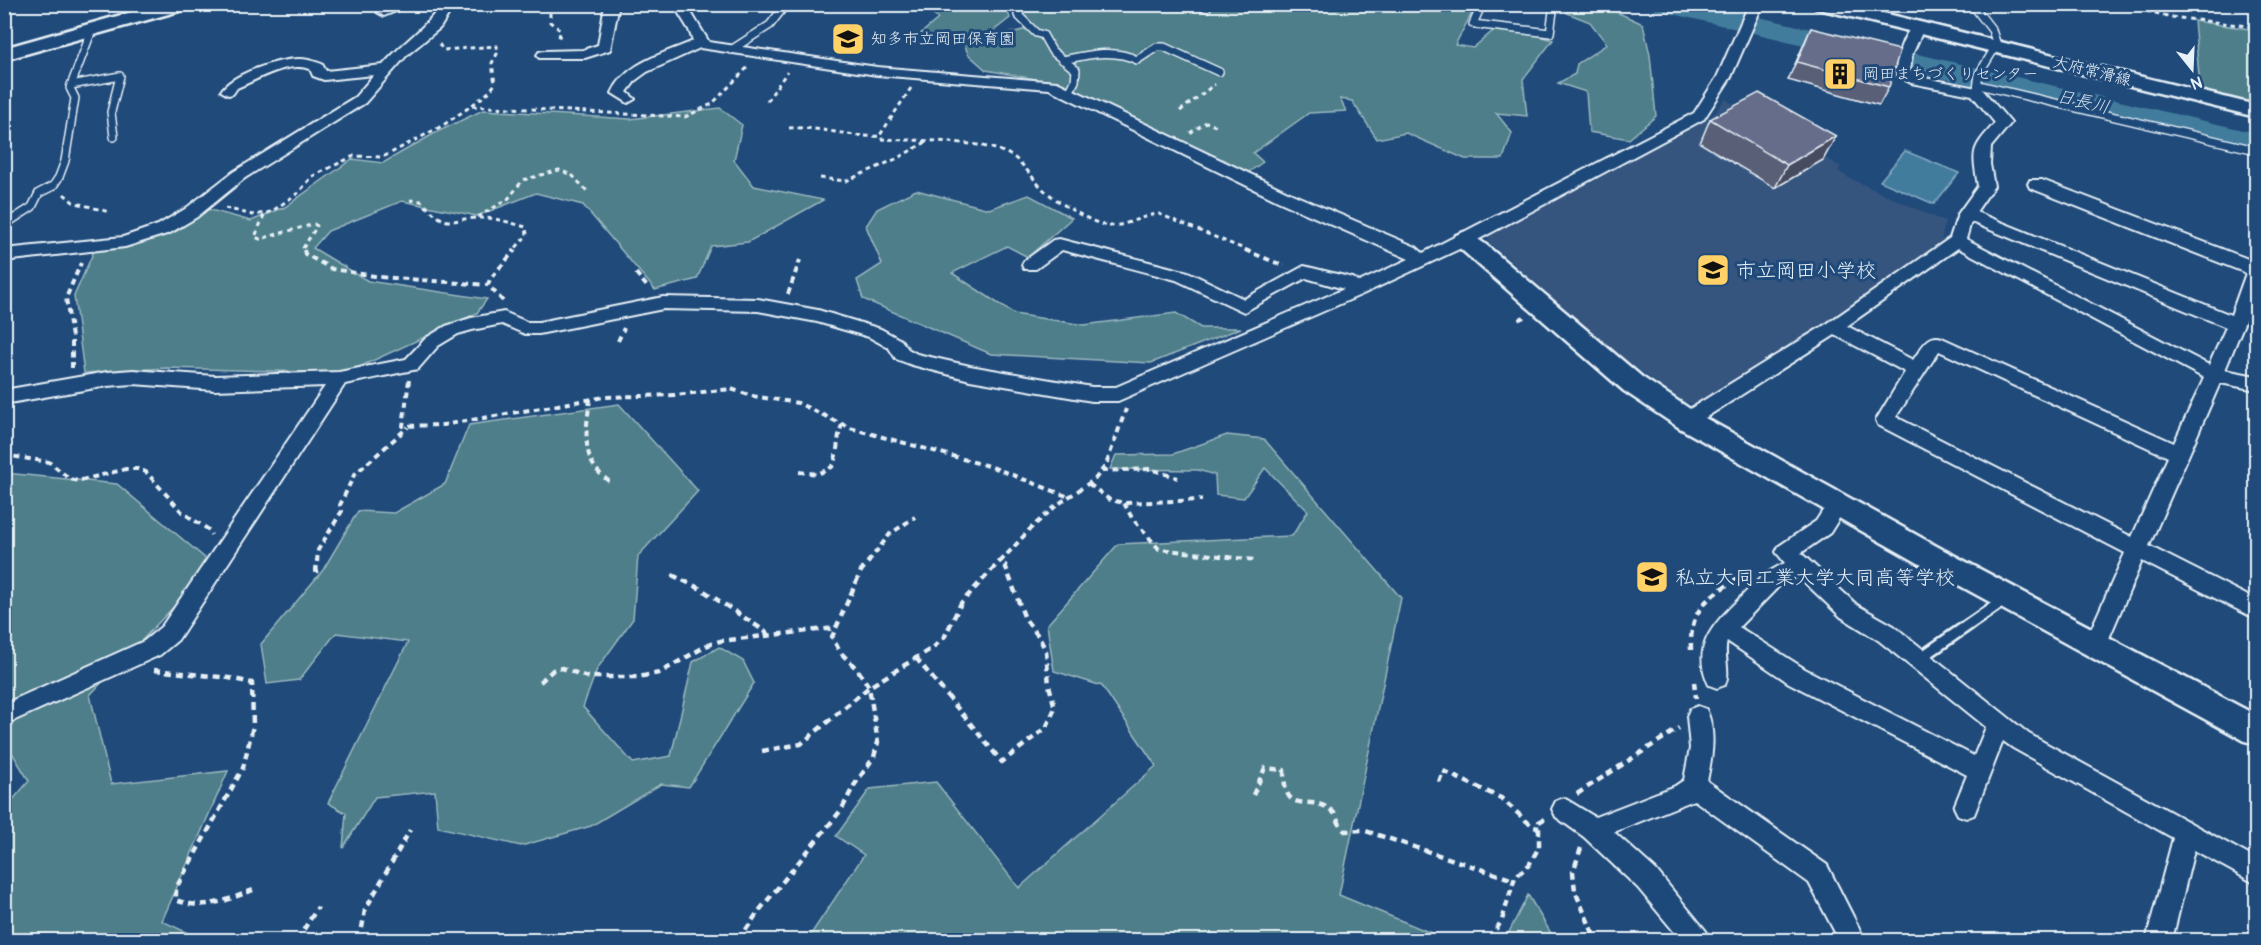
<svg xmlns="http://www.w3.org/2000/svg" width="2261" height="945" font-family="Pangolin,'Klee One',sans-serif">
  <style>
    .built { fill: #34547f }
    .green { fill: #4e7e89; stroke: #9bb8c0; stroke-width: 1.5 }
    .water { fill: #427b9d; stroke: #84aac1; stroke-width: 1.5 }
    .lines { fill: none; stroke-linecap: round; stroke-linejoin: round }
    .river { fill: #427b9d; fill-rule: evenodd }
    .lane-far1-casing { stroke: #e8f1f8; stroke-width: 10 }
    .lane-casing { stroke: #e8f1f8; stroke-width: 15 }
    .street-casing { stroke: #e8f1f8; stroke-width: 4 }
    .secondary-casing { stroke: #e8f1f8; stroke-width: 5 }
    .path-far2 { stroke: #e8f1f8; stroke-width: 3; stroke-dasharray: 4.5 4; stroke-linecap: butt }
    .path-far1 { stroke: #e8f1f8; stroke-width: 4; stroke-dasharray: 6 4.5; stroke-linecap: butt }
    .path { stroke: #e8f1f8; stroke-width: 4.5; stroke-dasharray: 7 5; stroke-linecap: butt }
    .lane-far1 { stroke: #1f4a7a; stroke-width: 7 }
    .lane { stroke: #1f4a7a; stroke-width: 10 }
    .street { fill: #1f4a7a; fill-rule: evenodd }
    .secondary { fill: #1f4a7a; fill-rule: evenodd }
    .wall { fill: #585e77; stroke: #e8f1f8; stroke-width: 1.5 }
    .shaded-wall { fill: #474c61; stroke: #e8f1f8; stroke-width: 1.5 }
    .building { fill: #666d8a; stroke: #e8f1f8; stroke-width: 1.5 }
    .labels { text-anchor: middle; dominant-baseline: central; stroke-width: 6; stroke-linejoin: round; paint-order: stroke }
    .far-poi-label { font-size: 16px; fill: #e8f1f8; stroke: #1f4a7a; text-anchor: start }
    .far-street-label { font-size: 16px; fill: #e8f1f8; stroke: #1f4a7a }
    .far-water-label { font-size: 18px; font-style: italic; fill: #cfdfea; stroke: #1f4a7a }
    .poi-label { font-size: 20px; fill: #e8f1f8; stroke: #1f4a7a; text-anchor: start }
  </style>
  <rect width="100%" height="100%" fill="#1f4a7a"/>
  <filter id="ink" filterUnits="userSpaceOnUse"><feTurbulence type="fractalNoise" baseFrequency=".0167" numOctaves="2"/><feDisplacementMap in="SourceGraphic" scale="12" xChannelSelector="R" yChannelSelector="G"/><feConvolveMatrix kernelMatrix="1 2 1 2 8 2 1 2 1" color-interpolation-filters="sRGB"/></filter>
  <g filter="url(#ink)">
    <path class="built" d="M1725 99 1841 167 1838 171 1849 178 1945 222 1940 248 1800 340 1695 404 1683 402 1614 352 1488 241 1490 232 1698 125 1713 115Z"/>
    <g class="green">
      <path d="M1395 4 1474 9 1455 45 1473 48 1501 24 1553 40 1523 79 1527 116 1496 113 1512 133 1503 159H1465L1406 133 1377 139 1352 101 1340 99 1346 111 1309 113 1253 153 1263 162 1246 174 1063 84 986 70 968 54 964 43 918 36 938 19 923 5H1005L1010 18 987 36H1000L1034 27 1022 14 1029 5Z"/>
      <path d="M1565 5H1601L1643 24 1650 55 1656 116 1629 139 1589 132 1586 92 1558 83 1575 74 1577 64 1607 44 1590 22 1567 13Z"/>
      <path d="M2194 21 2256 30V110L2201 97Z"/>
      <path d="M720 108 742 125 734 160 754 186 823 200 748 242 711 246 697 279 655 290 583 205 536 193 477 216 402 201 328 231 313 248 368 281 487 299 477 313 346 373 167 368 84 373 74 296 94 251 177 231 207 209 251 221 285 207 352 159 383 163 437 132 483 110 630 119Z"/>
      <path d="M916 190 989 209 1029 195 1072 218 1028 257 1007 246 952 273 1014 314 1084 325 1176 313 1201 328H1241L1151 363 991 354 863 299 857 280 882 264 866 226 877 209Z"/>
      <path d="M619 404 698 491 638 556 633 619 597 669 583 707 633 763 671 756 693 662 719 647 743 661 754 683 689 787 661 784 591 826 521 846 438 827 435 791 375 797 343 848 346 813 328 803 408 642 336 633 299 680 267 684 261 644 323 570 358 511 394 513 445 484 469 425Z"/>
      <path d="M1227 435 1264 439 1401 598 1339 895 1448 940H807L864 855 836 836 870 789 936 782 1019 888 1156 766 1102 686 1054 671 1047 625 1118 544 1292 536 1308 511 1265 468 1244 498 1216 495 1215 475 1198 470 1110 469 1116 455 1173 454Z"/>
      <path d="M5 473 117 484 206 559 180 600 90 695 111 784 228 771 162 921 203 940H5V809L29 781 5 741Z"/>
      <path d="M1528 895 1555 940H1505Z"/>
    </g>
    <path class="water" d="M1905 151 1959 173 1934 204 1880 181Z"/>
    <g class="lines">
      <path class="river" d="M1651 4H1703L2256 133V153L1665 12 1655 10Z"/>
      <defs>
        <g id="lane-far1">
          <path d="M1024 4 1018 15 1036 33 1043 35 1052 51 1076 70 1075 81 1069 93"/>
          <path d="M1198 4 1207 8"/>
          <path d="M1482 4 1473 24 1550 33 1554 4"/>
          <path d="M1972 4 1992 30 1998 48"/>
          <path d="M2108 4 2116 6 2118 4"/>
          <path d="M731 50 770 25 786 4"/>
          <path d="M1063 60C1087 55 1114 48 1137 60L1157 47H1164L1219 72"/>
          <path d="M71 85 120 76 111 112 114 137"/>
          <path d="M1979 85 2256 150"/>
          <path d="M1977 89 1979 74 1993 51V46"/>
          <path d="M4 225 32 207 39 193 53 186 59 177 65 161 75 98 70 88 92 30"/>
        </g>
        <path id="lane" d="M1919 659 1997 605 2003 596"/>
        <g id="street">
          <path d="M393 4H414L384 16 377 12Z"/>
          <path d="M442 4H455L440 28 407 55 365 103 245 178 197 217 170 233 125 247 4 261V249L123 237 158 225 185 209 233 172 355 97 374 75 324 80 313 76 310 69C286 61 259 79 237 88L233 94 228 95 221 91C232 74 277 59 299 59 307 59 314 61 322 64L326 71 383 65C402 43 426 28 442 4Z"/>
          <path d="M605 4H619L610 50 585 58H539L537 55 539 52 544 51 583 50 598 45Z"/>
          <path d="M673 4H686L709 42 877 67 1057 82 1292 194 1416 247 1423 253 1694 113 1717 77 1749 4H1763L1731 77 1704 119 1470 244 1363 294 1118 401H1092L970 380 912 365 896 359 889 348 869 337 817 322 758 311 663 309 539 334H525L502 324 472 330 458 334 438 346 418 369 345 384 178 640 160 655 4 725V704L144 641 162 626 325 386 215 390 133 384 107 386 4 404V390L107 372 133 370 215 376 339 372 406 359 426 338 446 326 471 318 504 312 527 322H539L663 297 758 299 818 310 881 329 901 340 908 349 917 354 970 366 1092 387H1116L1344 289 1306 278 1244 312 1176 280 1062 250 1036 269H1024L1022 265 1024 261 1053 240 1059 239 1188 272 1244 299 1304 266 1353 278 1359 282 1409 259 1280 202 1049 89 877 75 700 48 647 72 636 80 627 92 635 99 628 103 612 93C626 62 664 54 693 41L689 30Z"/>
          <path d="M1917 24 1924 28 1912 55 1910 71 1920 77 1982 89 2011 123 1991 147 1990 164 1994 186 1976 212 2231 315 2246 273 2030 188 2028 184 2030 180H2042L2256 262V294L2225 370 2256 376V390L2220 383 2149 546 2256 600V619L2142 561 2104 650 2096 652 2088 650 2085 643 2125 553 1878 425 1876 420 1905 372 1835 335 1694 425 1687 427 1680 425 1678 420 1680 415 1828 323 1950 238 1958 214 1978 186C1972 150 1971 150 1995 123L1972 95 1911 83 1898 76C1892 65 1905 27 1917 24ZM1971 222 2226 327 2209 365 1966 239ZM1958 248 2204 378 2174 443 1942 338C1927 333 1921 350 1913 360L1847 326ZM1939 351 2168 457 2132 537 1896 417Z"/>
          <path d="M1838 496 1845 498 1848 504 1830 533 1801 553 1857 605 1894 626 2029 734 2256 859V884L2194 850 2172 940H2146L2173 838 2013 748 2003 741 1974 815 1966 818 1958 815 1954 807 1967 775 1789 683 1727 641C1723 656 1731 672 1725 685L1717 688 1709 685C1690 645 1715 623 1741 597 1756 582 1765 572 1785 563L1776 552 1779 546 1816 521 1831 498ZM1798 576 1841 617 1878 640 1986 727 1974 756 1805 669 1739 627 1782 583Z"/>
          <path d="M1698 706 1706 709C1717 732 1712 757 1707 781L1827 865 1865 940H1839L1809 883 1694 800 1614 832 1656 870 1706 931 1710 940H1681L1638 888 1584 837 1556 817 1552 809 1556 801 1564 798 1595 817 1675 786 1684 780 1690 748 1687 716 1690 709Z"/>
        </g>
        <g id="secondary">
          <path d="M160 4H192L190 8 4 60V48Z"/>
          <path d="M1813 4H1847L2256 105V117L1815 8Z"/>
          <path d="M1464 232 1472 235 1485 244 1642 377 1696 413 1940 548 2256 715V745L2245 741 1920 564 1678 427 1624 391 1456 245 1453 240 1456 235Z"/>
        </g>
      </defs>
      <use href="#lane-far1" class="lane-far1-casing"/>
      <use href="#lane" class="lane-casing"/>
      <use href="#street" class="street-casing"/>
      <use href="#secondary" class="secondary-casing"/>
      <g class="path-far2">
        <path d="M550 4V22L560 30 559 39"/>
        <path d="M2130 7 2172 17 2256 27"/>
        <path d="M439 44 443 50 497 46V54L492 63 495 84 489 92 471 106"/>
        <path d="M911 88 880 135 882 139C916 141 981 139 1010 155 1023 162 1031 177 1042 188 1054 200 1093 225 1110 226 1127 226 1142 215 1159 214L1249 251"/>
        <path d="M767 101 787 72"/>
        <path d="M1180 111 1215 84"/>
        <path d="M789 128C820 126 850 138 881 136"/>
        <path d="M1190 133 1206 122 1218 127"/>
        <path d="M820 178 846 181 896 159 926 142"/>
        <path d="M64 194 73 202 109 212"/>
        <path d="M410 200 421 201C452 233 446 217 484 218 498 218 513 224 526 227L527 235 513 251"/>
        <path d="M225 208 253 215 271 212 298 193 313 176 354 156 383 157 442 126 471 106 685 117 712 104 748 67"/>
        <path d="M264 215 255 237 260 239 314 224 317 226 303 248 304 251"/>
        <path d="M478 217 508 199 523 180 559 170 572 175 588 192"/>
      </g>
      <g class="path-far1">
        <path d="M304 250 305 254 332 269 380 277 488 285"/>
        <path d="M1245 250 1284 266"/>
        <path d="M636 273 649 289"/>
        <path d="M788 294 800 260"/>
        <path d="M503 301 488 285 490 279 515 250"/>
        <path d="M1524 317 1520 319 1524 323"/>
        <path d="M618 341 624 328"/>
        <path d="M72 368V337L66 298 81 263"/>
        <path d="M409 380 403 426 443 425 604 397 675 395 731 389 752 396 798 403 850 428 992 467 1069 497"/>
        <path d="M590 399C586 432 579 463 612 483"/>
        <path d="M4 455 49 462 70 479 78 481 126 469H138L146 472 182 512 209 530 211 535"/>
        <path d="M1102 471 1150 469 1178 478"/>
        <path d="M799 472 818 474 832 467C839 454 836 439 842 425"/>
        <path d="M1089 484 1110 500 1124 503 1202 500"/>
        <path d="M1124 503 1132 518 1159 549 1255 560"/>
        <path d="M317 562 318 550 342 511 340 505 354 475 408 427"/>
        <path d="M868 562 890 534 915 517"/>
        <path d="M1000 562 1031 528 1057 505 1095 479 1106 465 1126 409"/>
      </g>
      <g class="path">
        <path d="M316 573 317 560"/>
        <path d="M672 575 701 589 766 632 768 637"/>
        <path d="M1691 650C1689 604 1713 594 1748 572"/>
        <path d="M916 658 1002 762 1046 728 1055 708 1049 685 1046 651 1039 637 1025 619 1005 565 1000 562"/>
        <path d="M154 670 229 678 252 683 253 726 243 768 176 888V900C203 911 228 900 253 890"/>
        <path d="M540 682 553 670 562 668 587 677H638L659 673 706 646 720 641 835 628"/>
        <path d="M1694 682 1696 698"/>
        <path d="M762 751 801 744 869 687 934 647 945 636 961 603 1001 560"/>
        <path d="M1439 782 1443 771 1501 798 1533 827 1539 828"/>
        <path d="M1577 794 1679 728"/>
        <path d="M1253 795 1265 768 1284 770C1284 821 1309 791 1332 811 1338 816 1338 825 1345 831L1363 830 1514 880"/>
        <path d="M1581 848 1573 872 1575 891 1596 940"/>
        <path d="M297 940 318 907"/>
        <path d="M360 940 365 910 410 830"/>
        <path d="M739 940 758 912 842 809 853 787 874 757 878 742 869 687 858 670 840 652 832 637 861 571 870 560"/>
        <path d="M1490 940 1502 920 1515 877 1529 865 1539 847V822L1546 818"/>
      </g>
      <use href="#lane-far1" class="lane-far1"/>
      <use href="#lane" class="lane"/>
      <use href="#street" class="street"/>
      <use href="#secondary" class="secondary"/>
    </g>
    <g class="wall">
      <path d="M1811 28 1889 87 1879 105 1788 80Z"/>
      <path d="M1710 119 1836 136 1823 160 1775 188 1700 143Z"/>
    </g>
    <path class="shaded-wall" d="M1836 136 1823 160 1775 188 1787 165Z"/>
    <g class="building">
      <path d="M1811 28 1900 50 1889 87 1797 62Z"/>
      <path d="M1759 93 1836 136 1787 165 1710 119Z"/>
    </g>
  </g>
  <defs>
    <symbol id="school-square" viewBox="-11 -11 22 22"><rect x="-9" y="-9" width="18" height="18" rx="4" fill="#ffd166" stroke="#1f4a7a"/><path d="M0-5L7-2L0 1L-7-2ZM-4 1L0 2.5L4 1V4Q0 6-4 4Z" fill="#111"/></symbol>
    <symbol id="building-square" viewBox="-11 -11 22 22"><rect x="-9" y="-9" width="18" height="18" rx="4" fill="#ffd166" stroke="#1f4a7a"/><path d="M-4-6H4V6H1V3H-1V6H-4ZM-2.5-4.3h1.7v1.8h-1.7ZM.8-4.3h1.7v1.8H.8ZM-2.5-1h1.7V.8h-1.7ZM.8-1h1.7V.8H.8Z" fill="#111"/></symbol>
  </defs>
  <g fill-rule="evenodd">
    <use href="#school-square" x="829" y="20" width="38" height="38"/>
    <use href="#building-square" x="1821" y="55" width="38" height="38"/>
    <use href="#school-square" x="1694" y="251" width="38" height="38"/>
    <use href="#school-square" x="1633" y="558" width="38" height="38"/>
  </g>
  <g class="labels">
    <g class="far-poi-label">
      <text x="871" y="39">知多市立岡田保育園</text>
      <text x="1863" y="74">岡田まちづくりセンター</text>
    </g>
    <g class="far-street-label">
      <text transform="translate(2092 71) rotate(14)">大府常滑線</text>
    </g>
    <g class="far-water-label">
      <text transform="translate(2083 102) rotate(13)">日長川</text>
    </g>
    <g class="poi-label">
      <text x="1736" y="270">市立岡田小学校</text>
      <text x="1675" y="577">私立大同工業大学大同高等学校</text>
    </g>
  </g>
  <rect width="2261" height="945" fill="none" stroke="#1f4a7a" stroke-width="24"/>
  <rect x="12" y="12" width="2237" height="921" fill="none" stroke="#e8f1f8" stroke-width="2" filter="url(#ink)"/>
  <g transform="translate(2192 69) rotate(162)" stroke="#1f4a7a" stroke-width="4.5" paint-order="stroke">
  <path d="M0-4.5L10 22L0 15L-10 22Z" fill="#e8f1f8"/>
  <text y="-9" font-size="16" font-weight="bold" text-anchor="middle" fill="#e8f1f8">N</text>
  </g>
</svg>
